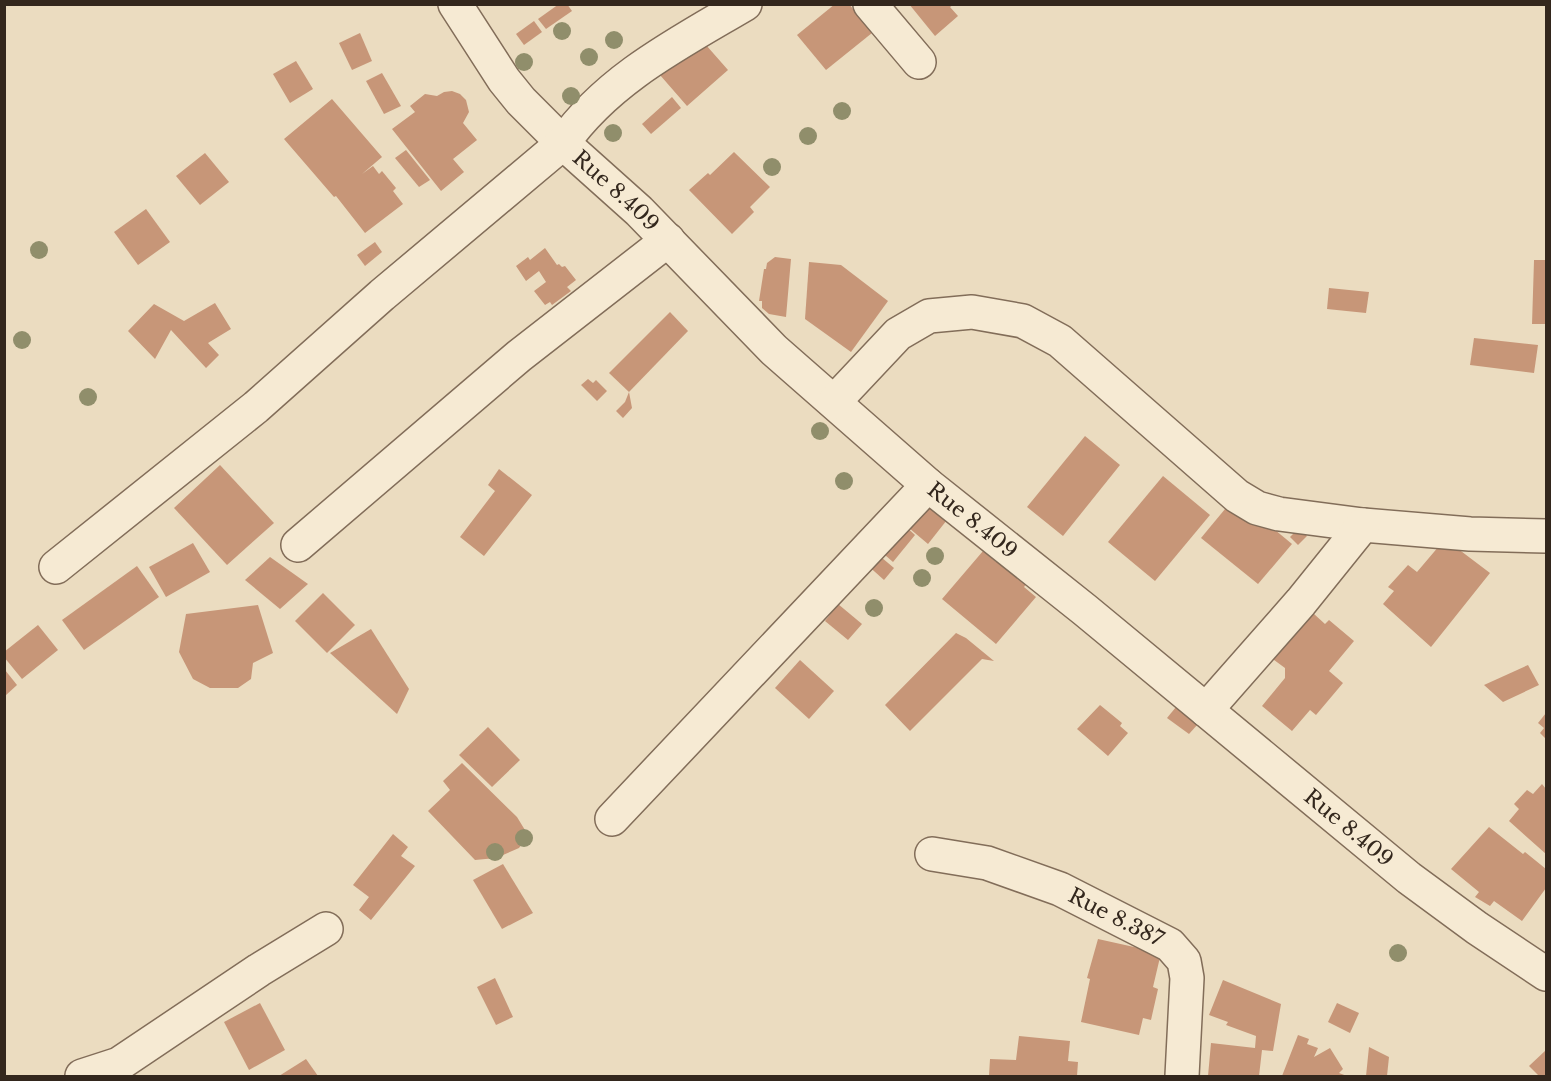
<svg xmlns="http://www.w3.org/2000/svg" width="1551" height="1081" font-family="'Libre Baskerville',serif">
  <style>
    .building { fill: #c79678 }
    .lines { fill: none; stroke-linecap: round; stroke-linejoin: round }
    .minor-casing { stroke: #826d59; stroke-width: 36 }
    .minor { stroke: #f6ead3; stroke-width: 33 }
    .tree { fill: #908e6b }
    .labels { text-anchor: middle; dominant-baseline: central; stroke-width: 4.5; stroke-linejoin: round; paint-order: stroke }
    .street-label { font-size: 21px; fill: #33271d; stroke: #f3e7cf }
  </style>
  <rect width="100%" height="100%" fill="#ebdcc0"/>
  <g class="building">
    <path d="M559 4H567L572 11 546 29 538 19Z"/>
    <path d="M835 4H849L872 33 826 70 797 35Z"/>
    <path d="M909 4H954L950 7 958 16 935 36Z"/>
    <path d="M534 21 542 32 524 45 516 34Z"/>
    <path d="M360 33 372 61 352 70 339 43Z"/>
    <path d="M693 43 699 50 706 45 728 70 687 106 660 75Z"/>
    <path d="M296 61 313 89 290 103 273 74Z"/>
    <path d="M382 73 401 106 384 114 366 81Z"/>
    <path d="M452 91 460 94 466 100 469 112 463 123 477 140 453 159 464 172 441 191 392 129 415 112 410 106 425 94 437 96 444 92Z"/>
    <path d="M672 97 681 108 651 134 642 124Z"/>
    <path d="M332 99 382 157 362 174 373 166 379 174 382 171 396 188 393 191 403 204 365 233 336 196 334 197 284 139Z"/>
    <path d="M406 150 430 180 419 187 395 158Z"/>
    <path d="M734 152 770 187 750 207 754 212 732 234 689 190 708 173 710 175Z"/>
    <path d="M205 153 229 182 200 205 176 176Z"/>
    <path d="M146 209 170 242 138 265 114 232Z"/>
    <path d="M375 242 382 252 365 266 357 255Z"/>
    <path d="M545 248 557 265 559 264 562 267 565 266 576 280 567 287 571 291 552 305 550 302 545 305 534 291 546 282 539 271 526 281 516 266 528 257 530 260Z"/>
    <path d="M775 257 791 259 786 317 769 314 762 308V301H759L764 269H766L767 263Z"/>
    <path d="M1534 260H1546V324H1532Z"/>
    <path d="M809 262 841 265 888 301 851 352 805 319Z"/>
    <path d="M1329 288 1369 292 1366 313 1327 309Z"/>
    <path d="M215 303 231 329 208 343 219 355 206 368 171 330 155 359 128 331 154 304 184 321Z"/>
    <path d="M670 312 688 331 629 392 609 373Z"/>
    <path d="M1474 338 1538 345 1534 373 1470 365Z"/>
    <path d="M588 379 593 383 596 380 607 391 597 401 581 385Z"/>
    <path d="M629 392 632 408 623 418 616 411 625 402Z"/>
    <path d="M1085 436 1120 465 1063 536 1027 507Z"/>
    <path d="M220 465 274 523 227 565 174 508Z"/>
    <path d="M499 469 532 495 484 556 460 537 495 491 488 485Z"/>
    <path d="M1163 476 1210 515 1155 581 1108 542Z"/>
    <path d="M1235 497 1292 544 1258 584 1201 538Z"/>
    <path d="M917 501 954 511 928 544 909 528Z"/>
    <path d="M903 524 915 535 893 562 877 548Z"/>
    <path d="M1299 528 1307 536 1298 545 1290 537Z"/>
    <path d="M1445 539 1490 573 1431 647 1383 604 1394 591 1388 587 1408 565 1417 572Z"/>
    <path d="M193 543 210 572 166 597 149 567Z"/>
    <path d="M983 551 996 562 998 559 1027 583 1024 587 1036 597 996 644 942 599Z"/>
    <path d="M875 552 894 568 884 580 865 563Z"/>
    <path d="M270 557 308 584 280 609 245 580Z"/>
    <path d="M137 566 159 597 84 650 62 620Z"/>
    <path d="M323 593 355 625 327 653 295 621Z"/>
    <path d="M838 604 862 624 848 640 825 621Z"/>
    <path d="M258 605 273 653 253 663 251 679 238 688H210L193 679 179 652 186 614Z"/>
    <path d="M1314 609V614L1325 624 1329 620 1354 641 1329 671 1343 683 1316 715 1310 710 1292 731 1262 706 1285 678V668L1263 652Z"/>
    <path d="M38 625 58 650 22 679 4 657V652Z"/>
    <path d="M371 629 409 689 397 714 330 653Z"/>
    <path d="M956 633 966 638 994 661 982 659 910 731 885 705Z"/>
    <path d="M800 660 834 691 809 719 775 688Z"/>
    <path d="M1528 665 1539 685 1503 702 1484 685Z"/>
    <path d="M5 670 17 685 5 696Z"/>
    <path d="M1100 705 1122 723 1120 726 1128 733 1108 756 1077 729Z"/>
    <path d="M1176 707 1198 724 1189 734 1167 718Z"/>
    <path d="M1546 713V739L1540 733 1544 728 1538 723Z"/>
    <path d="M488 727 520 760 492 787 459 755Z"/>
    <path d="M462 763 517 817 528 835 519 848 496 858 475 860 428 811 450 790 443 781Z"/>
    <path d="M1542 784 1546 789V854L1509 821 1519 809 1514 804 1527 790 1533 794Z"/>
    <path d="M1489 827 1523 854 1525 852 1546 869V888L1522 921 1494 901 1490 906 1475 897 1479 892 1451 869Z"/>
    <path d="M393 834 408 847 401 856 415 866 371 920 359 910 369 897 353 885Z"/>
    <path d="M503 864 533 913 502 929 473 880Z"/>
    <path d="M1098 939 1161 953 1153 987 1158 989 1151 1020 1143 1018 1139 1035 1081 1022 1090 979 1087 978Z"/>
    <path d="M495 978 513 1017 496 1025 477 987Z"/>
    <path d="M1223 980 1281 1004 1273 1051 1262 1050 1259 1076H1208L1211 1043 1255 1048 1256 1036 1226 1025 1228 1022 1209 1015Z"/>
    <path d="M260 1003 285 1050 249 1070 224 1022Z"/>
    <path d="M1337 1003 1359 1013 1350 1033 1328 1022Z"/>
    <path d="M1298 1035 1309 1039 1307 1044 1318 1048 1314 1057 1330 1048 1343 1069 1339 1073 1347 1076H1282Z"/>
    <path d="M1019 1036 1070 1041 1068 1061 1078 1062 1077 1076H989L990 1059 1016 1060Z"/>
    <path d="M1369 1047 1389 1057 1387 1076H1366Z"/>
    <path d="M1546 1050V1076H1539L1529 1066Z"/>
    <path d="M306 1059 318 1076H279Z"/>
  </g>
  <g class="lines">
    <defs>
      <g id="minor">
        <path id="s1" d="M455 4 504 80 521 101 563 143 639 211 774 350 928 485 1085 610 1409 878 1477 928 1546 974"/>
        <path d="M870 4 919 62"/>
        <path d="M834 402 898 334 929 316 972 312 1023 321 1060 341 1237 496 1257 508 1279 514 1363 525 1470 534 1546 536"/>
        <path d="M298 545 519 356 668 240"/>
        <path d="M56 567 256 407 382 295 563 143C608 79 679 43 745 4"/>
        <path d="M1206 710 1301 602 1363 525"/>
        <path d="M612 819 928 485"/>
        <path id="s2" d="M932 854 987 863 1060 889 1170 945 1184 961 1187 978 1182 1076"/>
        <path d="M82 1076 119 1064 259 970 326 929"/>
      </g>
    </defs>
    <use href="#minor" class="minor-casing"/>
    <use href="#minor" class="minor"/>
  </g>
  <g class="tree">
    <circle cx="562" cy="31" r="9"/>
    <circle cx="614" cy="40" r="9"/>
    <circle cx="589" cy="57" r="9"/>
    <circle cx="524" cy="62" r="9"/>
    <circle cx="571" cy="96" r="9"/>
    <circle cx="842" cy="111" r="9"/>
    <circle cx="613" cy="133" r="9"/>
    <circle cx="808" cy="136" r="9"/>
    <circle cx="772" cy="167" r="9"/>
    <circle cx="39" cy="250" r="9"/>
    <circle cx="22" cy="340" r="9"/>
    <circle cx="88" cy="397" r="9"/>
    <circle cx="820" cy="431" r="9"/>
    <circle cx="844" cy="481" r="9"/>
    <circle cx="935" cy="556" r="9"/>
    <circle cx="922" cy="578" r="9"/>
    <circle cx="874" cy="608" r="9"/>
    <circle cx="524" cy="838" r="9"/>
    <circle cx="495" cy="852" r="9"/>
    <circle cx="1398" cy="953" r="9"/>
  </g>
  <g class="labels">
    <g class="street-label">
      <text stroke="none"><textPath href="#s1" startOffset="248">Rue 8.409</textPath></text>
      <text stroke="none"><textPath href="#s1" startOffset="734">Rue 8.409</textPath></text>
      <text stroke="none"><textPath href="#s1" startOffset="1220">Rue 8.409</textPath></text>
      <text stroke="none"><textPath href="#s2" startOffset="196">Rue 8.387</textPath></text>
    </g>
  </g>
  <rect width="1551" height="1081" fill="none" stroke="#33271d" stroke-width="12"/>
</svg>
